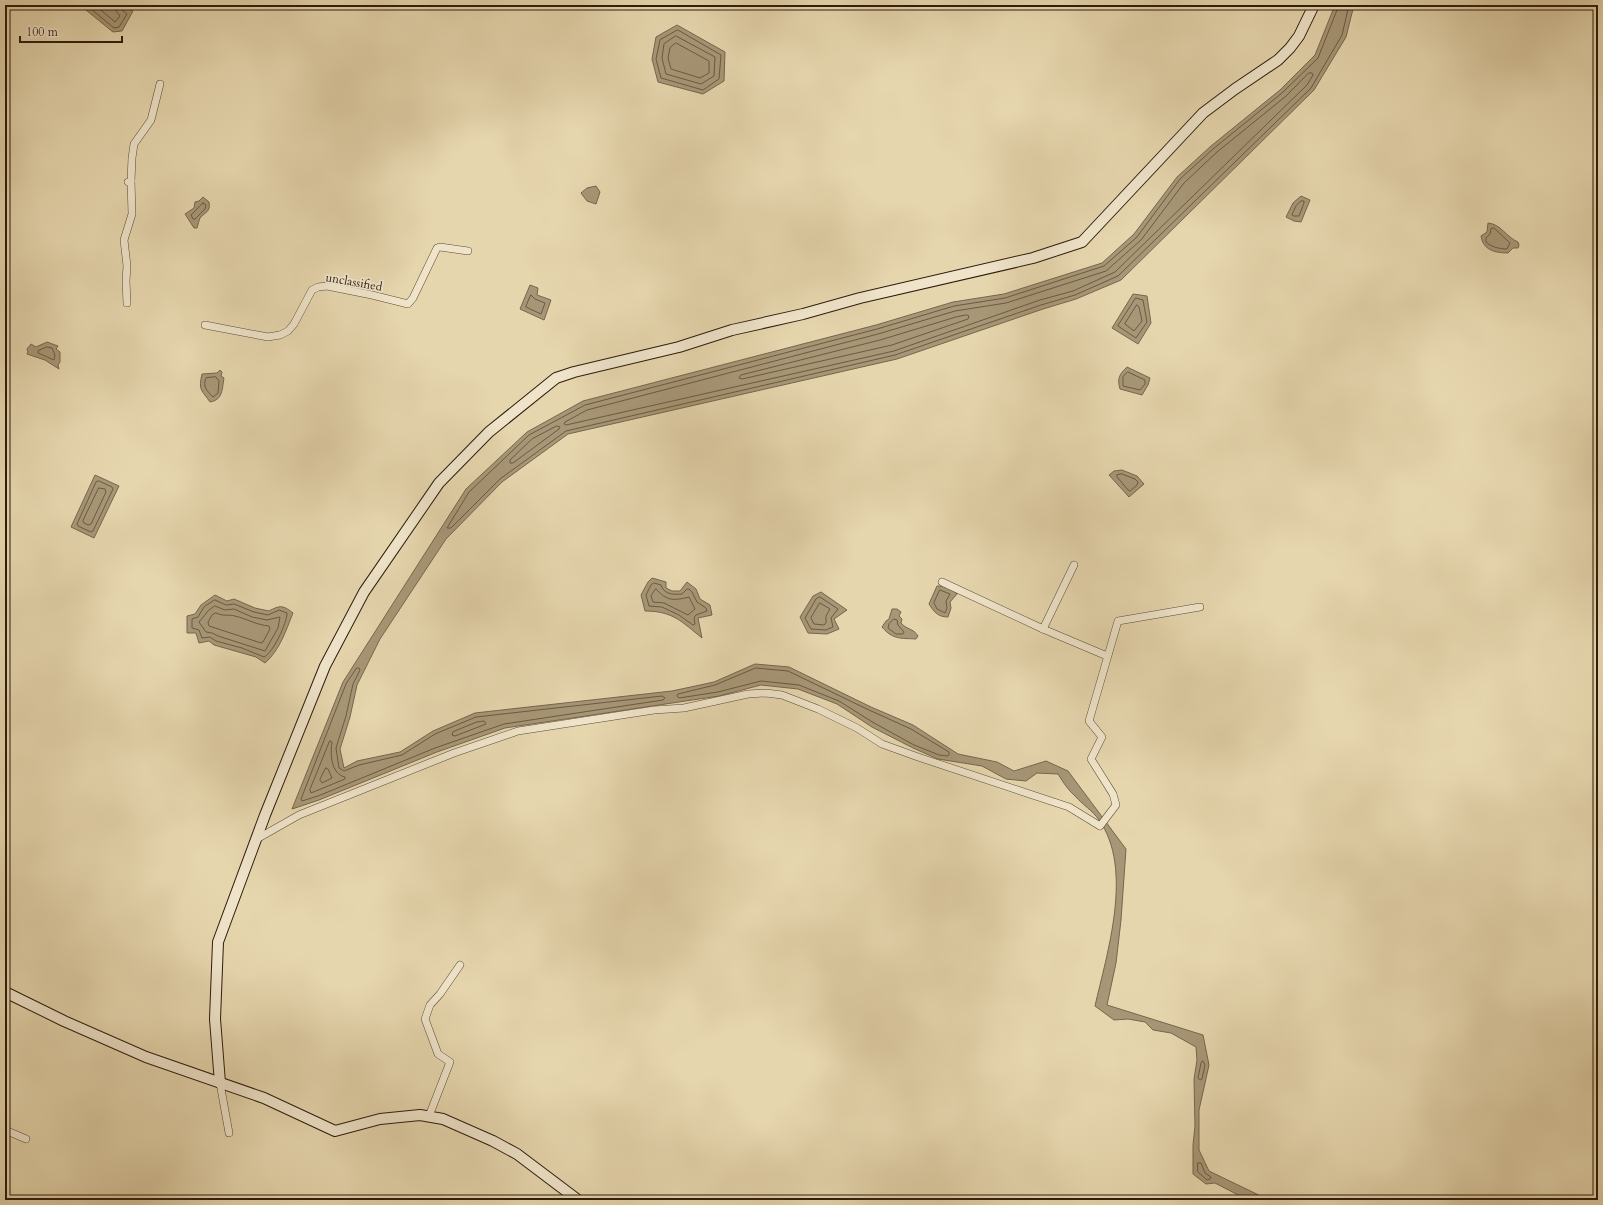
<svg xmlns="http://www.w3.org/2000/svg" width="1603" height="1205" font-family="Cardo,serif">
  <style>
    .water { fill: #a79777; stroke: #76664c }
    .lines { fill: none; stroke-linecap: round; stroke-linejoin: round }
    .shore { stroke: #6a5a41; stroke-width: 1 }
    .street-casing { stroke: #5a4a34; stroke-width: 8 }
    .secondary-casing { stroke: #2c1c0b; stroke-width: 12 }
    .street { stroke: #efe4ca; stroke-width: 7 }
    .secondary { stroke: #efe4ca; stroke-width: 10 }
    .labels { text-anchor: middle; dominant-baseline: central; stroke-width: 3.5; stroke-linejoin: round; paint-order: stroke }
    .street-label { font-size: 12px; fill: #2c1c0b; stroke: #efe4ca }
  </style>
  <rect width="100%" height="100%" fill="#e6d6ae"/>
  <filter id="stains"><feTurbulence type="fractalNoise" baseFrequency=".005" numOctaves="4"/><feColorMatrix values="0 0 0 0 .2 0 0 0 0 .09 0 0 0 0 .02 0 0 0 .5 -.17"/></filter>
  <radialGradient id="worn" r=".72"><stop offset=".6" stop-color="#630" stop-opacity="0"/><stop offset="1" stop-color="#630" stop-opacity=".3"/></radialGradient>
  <g class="water">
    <path d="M86 5H120L133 11 122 31 113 32 86 10Z"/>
    <path d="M1335 5H1354L1346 37 1314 90 1121 280 1076 299 1043 309 897 359 568 434 502 482 446 539 380 639 357 685 350 717 340 749 344 768 357 761 400 752 433 731 475 713 672 691 714 682 755 664 789 667 871 707 913 725 958 754 997 762 1014 771 1046 761 1068 771 1126 849 1121 920 1116 963 1107 1005 1203 1035 1209 1065 1199 1110V1150L1209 1171 1269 1200H1245L1240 1196 1215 1183 1206 1184 1193 1174V1145L1195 1126 1194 1079 1197 1060 1196 1047 1171 1033 1153 1030 1145 1022 1128 1019 1114 1020 1095 1006C1107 953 1134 869 1099 820 1093 811 1082 804 1075 796 1068 790 1063 782 1058 774L1037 773 1026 781 1006 779 982 766 938 759 913 748 872 727 837 704 798 689 761 685 719 696 505 728 437 752 319 800 292 809 343 682 466 489 527 432 583 401 876 325 953 302 1004 294 1102 263 1134 234 1177 177 1211 146 1280 90 1315 55Z"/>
    <path d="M677 25 725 52 724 81 703 94 658 82 652 59 656 37Z"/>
    <path d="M596 186 600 192 596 204 587 201 581 193 587 188Z"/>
    <path d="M1301 196 1310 200 1301 222 1294 221 1286 217 1293 203Z"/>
    <path d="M203 197 209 202C211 212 205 212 200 218 199 220 198 225 197 228H194L185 214 194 208 195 202 199 201Z"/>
    <path d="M1488 223C1501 224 1506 237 1518 242L1519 245 1518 248H1513L1508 253C1495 253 1483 250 1481 236L1487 232Z"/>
    <path d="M530 285 538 288 537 295 551 300 544 320 520 309Z"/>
    <path d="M1133 294 1147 296 1151 323 1138 344 1112 328Z"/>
    <path d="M47 342 58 346 56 349 60 352V362L58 365 59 369 45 360 27 354 28 352 27 349 31 344 36 347Z"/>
    <path d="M1127 367 1150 378 1148 385 1142 395 1120 389C1117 378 1119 375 1127 367Z"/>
    <path d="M220 370 222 372 221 376 224 378C222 389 223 400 210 402 202 390 198 391 202 374L217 373Z"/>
    <path d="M1122 470 1137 476 1144 484 1129 497 1109 475 1114 471Z"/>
    <path d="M95 475 119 486 94 538 71 527Z"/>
    <path d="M652 578 666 582V588L672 591H680L687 582 696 589 700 599 710 605 712 615 698 618 702 638C682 622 673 611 645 611L641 595 648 582Z"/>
    <path d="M937 586C945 586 951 588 957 594L950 602 951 608 948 617C938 617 934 612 929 604Z"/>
    <path d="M821 592 847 610 834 619 839 629 827 634 808 633 800 617 813 596Z"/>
    <path d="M215 595 227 601 234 599 255 608 269 611C280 605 283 605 293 613 286 630 280 650 265 663L256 657 214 645 209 641 199 643 196 633H187V616L195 614 201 605Z"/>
    <path d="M892 609H897L901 612 899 616 902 619 901 623C907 630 913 628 918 636L916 639C901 638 893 640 882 627L886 621 889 619Z"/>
  </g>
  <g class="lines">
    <g class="shore">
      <path d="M90 5 91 9 114 28 119 27 127 14 121 9 120 5"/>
      <path d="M95 5 115 22 120 16 116 11 115 5"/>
      <path d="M1339 5 1318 58 1282 93 1213 149 1180 179 1137 237 1104 266 1005 298 954 306 877 329 585 405 529 435 469 492 447 528H451L500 479 566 431 895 355 1041 305 1075 295 1118 276 1311 88 1342 35 1349 5"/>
      <path d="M678 30 721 55 719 79 703 90 661 78 656 59 660 40Z"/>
      <path d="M676 36 715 57 714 76 701 84 666 74 662 58 664 44Z"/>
      <path d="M676 43 709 61V73L700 78 671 69 668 58 670 48Z"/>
      <path d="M1309 73H1312L1313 75 1307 85 1115 272 1073 291 1040 300 894 351 566 425 564 424 565 422 587 410 878 334 955 311 1006 303 1106 271 1141 240 1184 183 1217 152 1286 96Z"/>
      <path d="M1301 201H1304V203L1299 216H1293L1292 214 1296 206Z"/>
      <path d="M203 203 206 205 205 209 195 219H193L191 215C196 211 198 207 203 203Z"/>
      <path d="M1494 228 1510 243 1507 249C1500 249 1491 247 1486 242V238L1490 234 1491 229Z"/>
      <path d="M531 295 535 299 545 303 541 314 526 307Z"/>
      <path d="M1136 298 1143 300 1147 322 1136 338 1118 326Z"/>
      <path d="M1137 305 1139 307 1142 321 1134 331 1125 324Z"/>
      <path d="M967 315 969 316 968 319 892 345 742 379 739 378 741 375 880 340 956 317Z"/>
      <path d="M47 347 52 348 55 355 54 360 38 353V351Z"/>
      <path d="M1128 372 1145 380V384L1140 390 1123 386V377Z"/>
      <path d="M216 377 219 381 218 393 213 397C207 391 202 386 206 378Z"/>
      <path d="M557 426 560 427 559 429 513 463H510V460L532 439Z"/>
      <path d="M1122 474 1135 479 1138 482 1137 485 1130 491 1128 490 1117 477V475Z"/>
      <path d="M99 481 112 487 113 489 93 531 91 532 78 526 77 524 96 482Z"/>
      <path d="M99 488 105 489 106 492 91 524 88 525 84 523 83 521Z"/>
      <path d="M654 583 661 585C664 594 672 595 682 594L687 589H689L692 592 697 602 706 608 707 611 696 615 694 618 695 624 693 625 679 615 662 607 649 606 646 595 651 585Z"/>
      <path d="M656 589C667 601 673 601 689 597L695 609 688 615 664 603 653 602 651 596Z"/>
      <path d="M940 590 950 594 946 601 947 608 945 613 937 609 934 603Z"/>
      <path d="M820 597 838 609 831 618 833 627 826 630 811 629 805 618 816 599Z"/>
      <path d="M215 600 226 605 234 604 254 612 268 615 279 610 287 613C287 623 273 653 264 657L242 648 216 641 210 637 202 638 199 630 192 628V619L198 617 204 607Z"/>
      <path d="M820 603 830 609 826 616V623L824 625 814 624 811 618Z"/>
      <path d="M215 606 225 610 234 609 252 617 267 620 280 617 278 628 265 651 218 636 212 633 206 632 199 622 208 611Z"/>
      <path d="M216 613C225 617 228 614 235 616 247 619 257 625 269 626L270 629 263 642 261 643 209 626 208 622 212 615Z"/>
      <path d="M894 619 897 620 898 625 904 632 903 634H896L888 628 889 624Z"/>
      <path d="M357 668H359L360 670 353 684 346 716 336 748 339 768 344 771 359 765 402 755 435 734 476 717 662 696 665 698 663 700 504 724 435 748 318 796 302 801 301 799 346 684Z"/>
      <path d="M756 668 788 671 869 710 911 729 949 752V755L947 756 939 755 914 745 874 723 839 701 799 685 761 681 718 692 679 698 677 696 678 694 715 685Z"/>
      <path d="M477 722 484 721 486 724 455 736 452 735 453 732Z"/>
      <path d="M330 741 332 742C330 754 331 774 345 777V779L311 793 310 790Z"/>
      <path d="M326 768 328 769 332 778 322 783 320 780Z"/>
      <path d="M1203 1061 1205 1065 1202 1079 1200 1080 1198 1078 1201 1063Z"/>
      <path d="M1198 1163H1201L1205 1173 1211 1177 1210 1179 1207 1180 1198 1172Z"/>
    </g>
    <defs>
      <g id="street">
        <path d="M128 182 131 181 132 158 134 144 151 120 160 84"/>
        <path d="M127 303 126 281 127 266 124 240 132 214 131 181"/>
        <path d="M205 325 268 337 280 335 288 331 294 324 312 290 318 287 327 286 372 295 408 304 413 298 437 248 440 247 468 251"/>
        <path d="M942 582 1043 629 1107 656"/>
        <path d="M1043 629 1074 565"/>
        <path d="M255 840 299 815 454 753 518 731 654 710 684 708 748 694 766 693 782 695 818 709 857 728 882 744 918 757 1069 807 1100 826 1116 805 1113 794 1091 759 1102 737 1089 721 1118 621 1200 607"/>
        <path d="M5 1003 9 995"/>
        <path d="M220 1083 229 1133"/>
        <path d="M429 1116 450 1062 438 1054 425 1019 430 1005 440 994 460 965"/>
        <path d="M5 1130 26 1139"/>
      </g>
      <g id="secondary">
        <path d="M5 992 64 1021 146 1057 264 1098 335 1131 380 1119 420 1115 443 1119 493 1141 517 1154 578 1200"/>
        <path d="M220 1083 215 1019 218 942 265 815 325 666 364 592 439 483 489 432 556 378 574 372 679 347 732 330 803 314 860 298 1033 258 1082 242 1203 113 1235 89 1278 60 1290 48 1299 36 1314 5"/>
      </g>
    </defs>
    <use href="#street" class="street-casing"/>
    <use href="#secondary" class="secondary-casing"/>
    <use href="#street" class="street"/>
    <use href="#secondary" class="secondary"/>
  </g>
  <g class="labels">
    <g class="street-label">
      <text transform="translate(354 282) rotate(10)">unclassified</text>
    </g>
  </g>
  <rect width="1603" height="1205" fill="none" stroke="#e6d6ae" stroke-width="20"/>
  <rect x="6" y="6" width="1591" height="1193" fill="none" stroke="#2c1c0b" stroke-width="2"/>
  <rect x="10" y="10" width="1583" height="1185" fill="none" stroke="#2c1c0b"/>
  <path d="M20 36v6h102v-6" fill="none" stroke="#2c1c0b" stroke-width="2"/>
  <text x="26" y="36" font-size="12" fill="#2c1c0b" stroke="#efe4ca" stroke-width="3" paint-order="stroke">100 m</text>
  <rect width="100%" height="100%" filter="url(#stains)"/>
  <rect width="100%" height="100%" fill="url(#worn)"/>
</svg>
